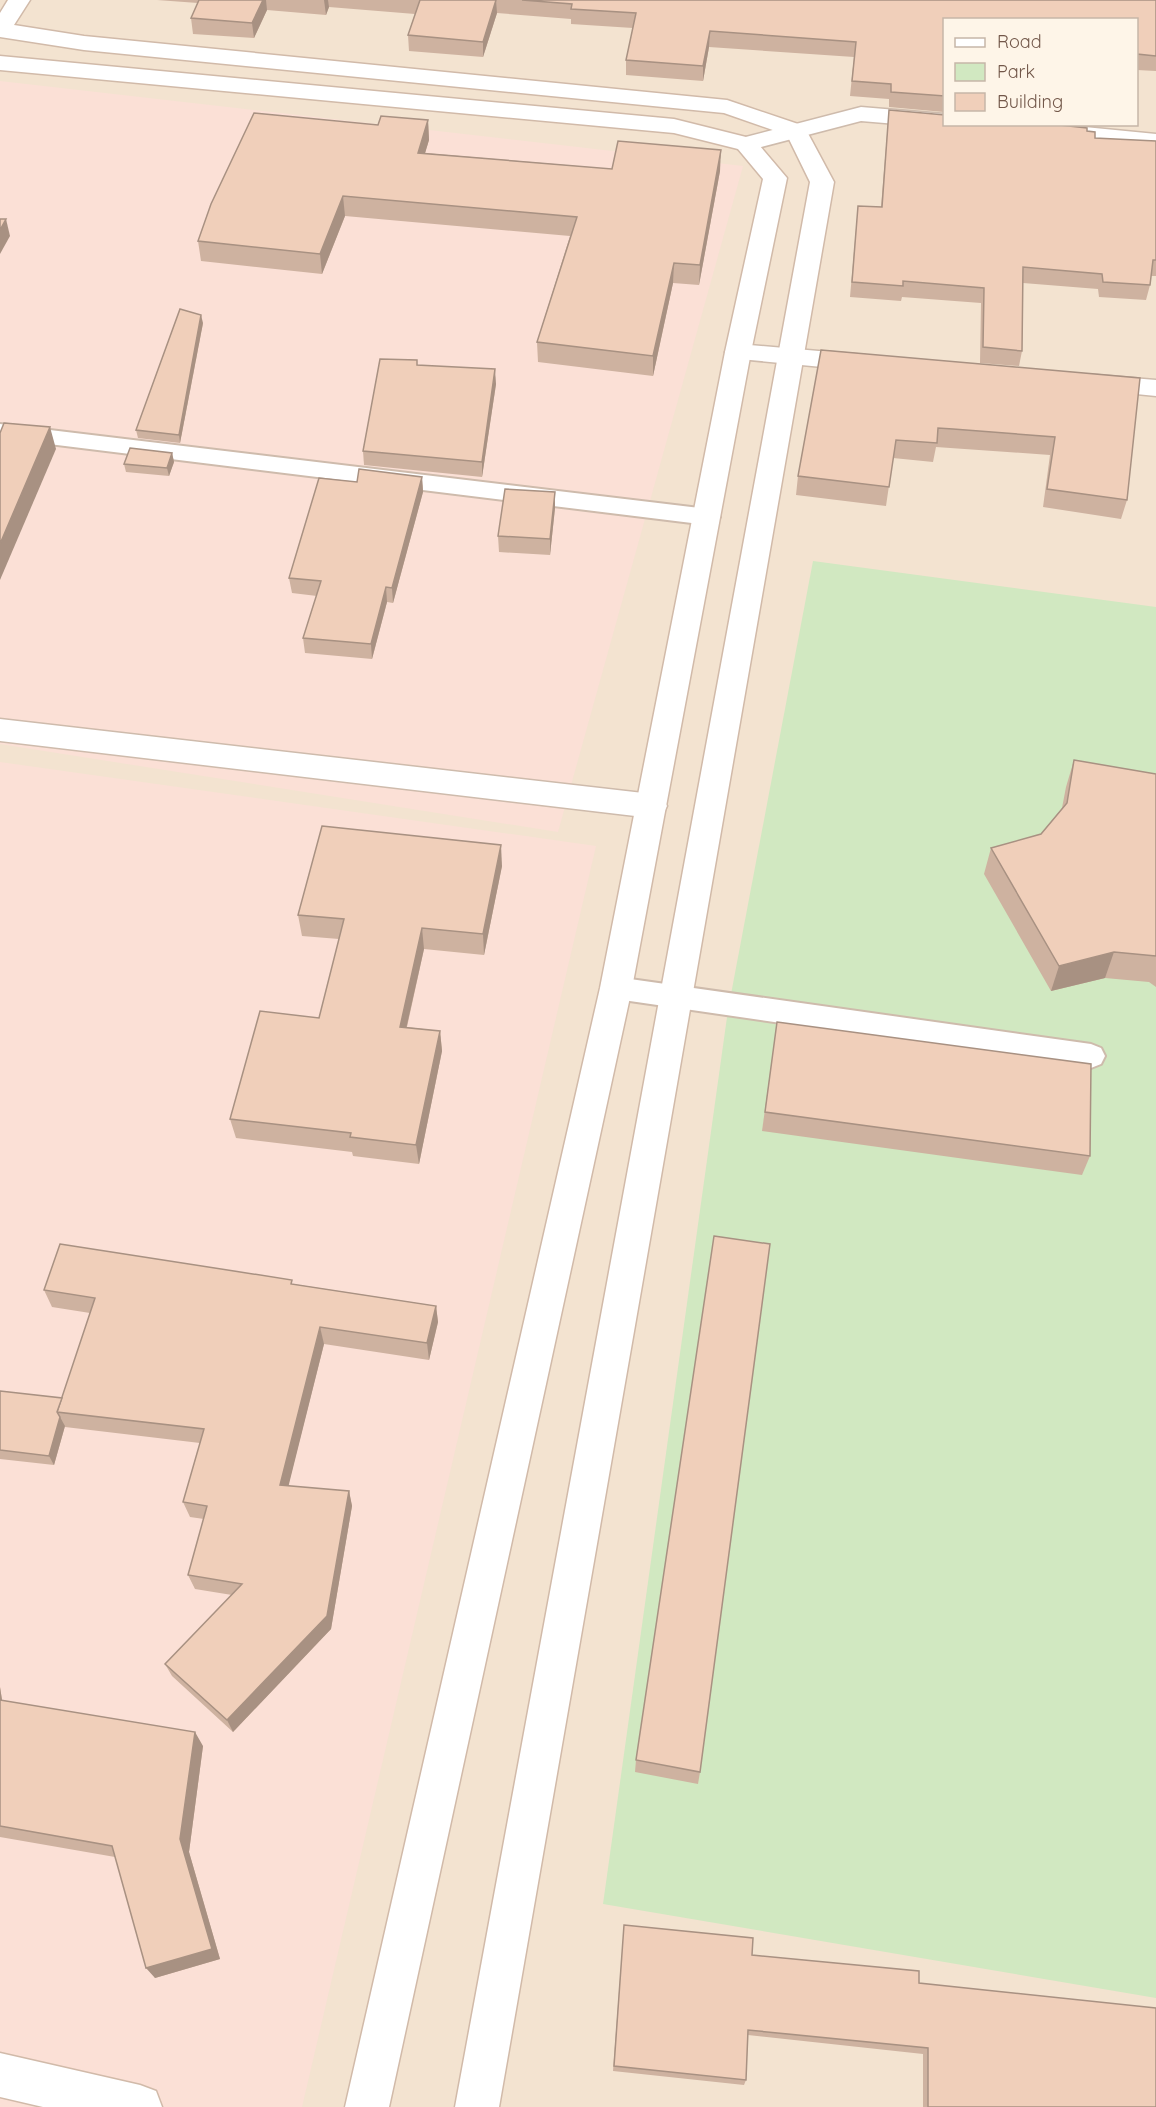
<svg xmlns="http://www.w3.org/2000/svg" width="1156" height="2107" font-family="Quicksand,sans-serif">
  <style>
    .residential { fill: #f3e3d0; fill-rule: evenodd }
    .commercial { fill: #fbe0d6 }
    .green { fill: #d1e8c1 }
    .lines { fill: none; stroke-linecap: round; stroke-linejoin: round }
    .lane-casing { stroke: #cebbac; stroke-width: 4 }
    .street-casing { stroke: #cebbac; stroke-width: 3 }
    .secondary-casing { stroke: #d1baa9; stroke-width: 3 }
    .lane { fill: #fff; fill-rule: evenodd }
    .street { fill: #fff; fill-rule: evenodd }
    .secondary { fill: #fff; fill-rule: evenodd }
    .wall { fill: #ceb2a0 }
    .shaded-wall { fill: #a89182 }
    .building { fill: #f0cfba; stroke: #a89182; stroke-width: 1.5 }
  </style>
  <rect width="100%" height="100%" fill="#fbf1e2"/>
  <path class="residential" d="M0 0H1156V2107H0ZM944 20H1136V124H944Z"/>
  <g class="commercial">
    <path d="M0 81 743 166 558 832 0 744Z"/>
    <path d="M0 762 596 846 302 2107H0Z"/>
  </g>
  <path class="green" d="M813 561 1156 607V1998L603 1904 728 1010Z"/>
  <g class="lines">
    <defs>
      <g id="lane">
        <path d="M0 424 708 509 716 511 720 517 716 523 708 525 0 438Z"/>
        <path d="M616 977 1091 1044 1101 1048 1105 1056 1101 1064 1091 1068 616 999 606 996 602 988 606 980Z"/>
      </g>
      <g id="street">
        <path d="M861 107 944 114V124H953L944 128 861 121 746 151 738 149 735 144 738 139Z"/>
        <path d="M966 124H1054L1156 134V148L977 131 969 129Z"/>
        <path d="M738 344 864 355 873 357 877 363 873 369 864 371 729 358 725 352 729 346Z"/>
        <path d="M1095 375 1156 380V396L1086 389 1082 383 1086 377Z"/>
        <path d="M0 719 652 794 663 798 667 806 663 814 652 818 0 741Z"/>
      </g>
      <g id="secondary">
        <path d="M8 0H30L14 25 84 36 727 100 804 126 834 182 499 2107H455L810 182 787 135 724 113 84 50 0 37V13Z"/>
        <path d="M0 56 674 119 754 139 787 178 751 352 632 988 389 2107H345L600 988 725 352 763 179 738 149 674 133 0 70Z"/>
        <path d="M0 2053 140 2085 156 2091 162 2107H43L0 2097Z"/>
      </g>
    </defs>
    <use href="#lane" class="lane-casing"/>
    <use href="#street" class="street-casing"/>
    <use href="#secondary" class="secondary-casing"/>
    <use href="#lane" class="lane"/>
    <use href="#street" class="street"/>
    <use href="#secondary" class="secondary"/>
  </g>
  <g class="wall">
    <path d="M157 0H1156V71L1137 70V20H945V113L944 112 889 107V99L850 96 854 57 709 47 703 81 626 75V60L633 28 571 24V19L497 13 483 57 409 51 408 35 415 14 329 7 326 15 267 10 254 38 193 34 191 18 198 3Z"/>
    <path d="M889 110 1087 131 1095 138 1156 141V276H1151L1150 285 1146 300 1099 297 1098 289 1023 283 1022 351 1019 366 980 363 981 303 902 297 901 301 850 297 858 206 881 207Z"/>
    <path d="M428 120 429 140 425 153 612 169 720 171 699 285 673 283 653 376 538 362 537 342 570 236 345 216 322 274 201 261 198 241 378 125Z"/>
    <path d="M203 323 180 443 138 438 136 430Z"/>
    <path d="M821 350 1140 378 1127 500 1121 519 1043 507 1050 455 936 447 933 462 893 458 886 506 796 495 798 476Z"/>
    <path d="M418 365 496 384 482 477 364 465 363 451Z"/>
    <path d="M172 453 174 462 169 476 126 472 124 464Z"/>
    <path d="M422 477 423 492 393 603 387 602 372 659 305 653 303 638 317 596 292 593 289 578 357 482Z"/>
    <path d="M555 508 550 555 499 552 498 536Z"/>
    <path d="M1074 760 1156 774V987L1149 982 1105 978 1051 991 984 874 991 848 1041 834 1062 808 1066 787Z"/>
    <path d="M502 866 484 955 424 949 407 1027 440 1031 442 1051 419 1164 353 1156 352 1152 236 1138 230 1119 319 1018 339 939 302 936 298 915Z"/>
    <path d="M777 1022 1090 1156 1082 1175 762 1131Z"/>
    <path d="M293 1284 436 1306 438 1322 429 1360 324 1344 288 1486 349 1491 352 1506 331 1629 233 1732 172 1676 165 1664 232 1595 195 1589 188 1575 204 1519 190 1517 183 1502 200 1443 65 1427V1426L54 1465 0 1459V1391L62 1398 90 1313 52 1307 44 1290Z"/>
    <path d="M0 1687 2 1700 203 1746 189 1852 220 1959 155 1978 115 1857 0 1837Z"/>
    <path d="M636 1760 700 1772 698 1784 635 1772Z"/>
    <path d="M624 1925 752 1955 919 1983 1156 2107H923V2054L748 2035 746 2080 744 2085 613 2071Z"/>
  </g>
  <g class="shaded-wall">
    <path d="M263 0H266L267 10 254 38 252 23Z"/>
    <path d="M324 0H328L329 7 326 15Z"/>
    <path d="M496 0 497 13 483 57V42Z"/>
    <path d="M710 31 709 47 703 81V66Z"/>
    <path d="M428 120 429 140 419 173 418 153Z"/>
    <path d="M721 150 720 171 699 285 700 265Z"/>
    <path d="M343 196 345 216 322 274 320 254Z"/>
    <path d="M6 219 10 236 0 254V230Z"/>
    <path d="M674 263 673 283 653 376V356Z"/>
    <path d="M201 315 203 323 180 443 179 435Z"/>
    <path d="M495 369 496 384 482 477V462Z"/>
    <path d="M50 427 56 449 0 580V544Z"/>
    <path d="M172 453 174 462 169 476 167 468Z"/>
    <path d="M422 477 423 492 393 603 392 588Z"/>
    <path d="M555 492V508L550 555V539Z"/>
    <path d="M386 587 387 602 372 659 371 644Z"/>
    <path d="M501 845 502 866 484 955 483 934Z"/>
    <path d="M422 928 424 949 402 1047 400 1027Z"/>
    <path d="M1114 952 1105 978 1051 991 1059 966Z"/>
    <path d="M440 1031 442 1051 419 1164 416 1145Z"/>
    <path d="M436 1306 438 1322 429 1360 427 1343Z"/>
    <path d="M320 1327 324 1344 285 1500 280 1485Z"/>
    <path d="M60 1417 65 1426 54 1465 49 1456Z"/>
    <path d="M349 1491 352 1506 331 1629 233 1732 227 1720Z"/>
    <path d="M0 1687 4 1713 0 1708Z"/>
    <path d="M195 1732 203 1746 189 1852 220 1959 155 1978 146 1968 180 1839Z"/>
  </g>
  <g class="building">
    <path d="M199 0H263L252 23 191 18Z"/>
    <path d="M420 0H496L483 42 408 35Z"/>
    <path d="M522 0H1156V56L1137 54V20H945V96L891 92V84L852 81 856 42 710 31 703 66 626 60 636 13 571 9 572 4Z"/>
    <path d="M889 110 945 115V124H1050L1087 128V131L1095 132V138L1156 141V260H1153L1150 285 1103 282 1102 274 1023 267 1022 351 983 347 984 288 903 281V286L852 282 858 206 882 207Z"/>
    <path d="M254 113 378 125 381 116 428 120 418 153 612 169 618 141 721 150 700 265 674 263 653 356 537 342 577 217 343 196 320 254 198 241 211 204Z"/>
    <path d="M0 219H6L0 230Z"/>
    <path d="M180 309 201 315 179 435 136 430Z"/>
    <path d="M821 350 1140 378 1127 500 1047 489 1055 437 953 429 938 428 937 443 896 440 889 487 798 476Z"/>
    <path d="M380 359 417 360V365L495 369 482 462 363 451Z"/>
    <path d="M4 423 50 427 0 544V433Z"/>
    <path d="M130 448 172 453 167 468 124 464Z"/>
    <path d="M359 469 422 477 392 588 386 587 371 644 303 638 321 581 289 578 319 478 357 482Z"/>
    <path d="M505 489 555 492 550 539 498 536Z"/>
    <path d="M1074 760 1156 774V956L1114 952 1059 966 991 848 1041 834 1067 803Z"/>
    <path d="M322 826 501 845 483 934 422 928 400 1027 440 1031 416 1145 350 1137 351 1133 230 1119 260 1011 319 1018 344 919 298 915Z"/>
    <path d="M777 1022 1091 1064 1090 1156 765 1112Z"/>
    <path d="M714 1236 770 1244 700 1772 636 1760Z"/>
    <path d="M60 1244 292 1280 291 1284 436 1306 427 1343 320 1327 280 1485 349 1491 327 1616 227 1720 165 1664 242 1584 188 1575 207 1506 183 1502 204 1429 57 1412 95 1298 44 1290Z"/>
    <path d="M0 1391 62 1398 57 1412 60 1417 49 1456 0 1450Z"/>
    <path d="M0 1700 195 1732 180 1839 212 1949 146 1968 112 1846 0 1826Z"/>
    <path d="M624 1925 753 1938 752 1955 919 1971V1983L1156 2008V2107H928V2048L748 2030 746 2080 614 2066Z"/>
  </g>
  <rect x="943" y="18" width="195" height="108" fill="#fef5e8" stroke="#c6b6a8" stroke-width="1.5"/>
  <rect x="955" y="38" width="30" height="9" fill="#ffffff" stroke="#c6b6a8" stroke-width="1.5"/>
  <text x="997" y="48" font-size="18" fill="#725749">Road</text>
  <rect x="955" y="63" width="30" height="18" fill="#d1e8c1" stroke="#c6b6a8" stroke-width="1.5"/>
  <text x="997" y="78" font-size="18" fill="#725749">Park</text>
  <rect x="955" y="93" width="30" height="18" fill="#f0cfba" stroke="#c6b6a8" stroke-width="1.5"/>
  <text x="997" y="108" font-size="18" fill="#725749">Building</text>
</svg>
